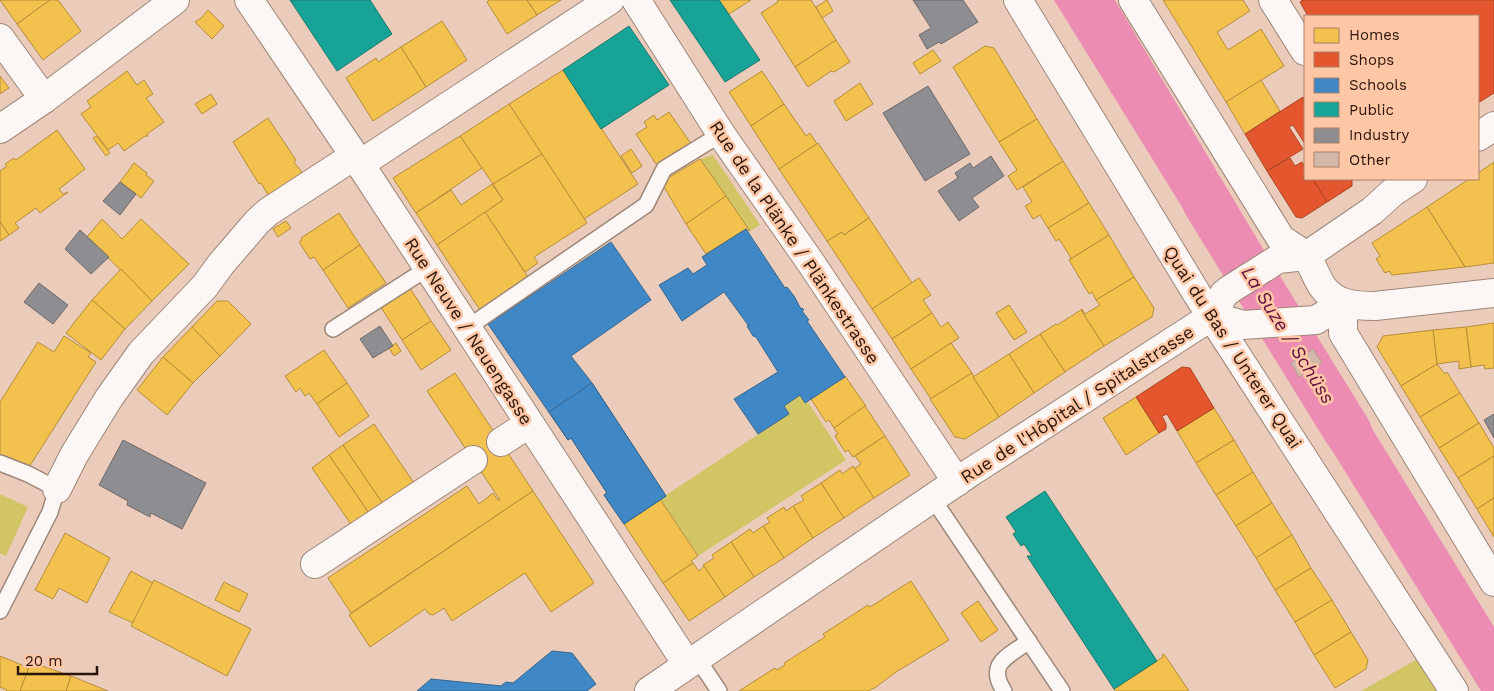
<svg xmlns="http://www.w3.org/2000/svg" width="1494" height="691" font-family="'Work Sans',sans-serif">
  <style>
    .green { fill: #d1c565 }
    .water { fill: #ed8cb2 }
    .homes { fill: #f2c14e; stroke: #b68d39 }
    .shops { fill: #e4572e; stroke: #ac4323 }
    .schools { fill: #3f88c5; stroke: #38668d }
    .public { fill: #17a398; stroke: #1c786d }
    .industry { fill: #8d8d92; stroke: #6f6969 }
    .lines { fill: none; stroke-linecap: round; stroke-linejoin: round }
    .river { stroke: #ed8cb2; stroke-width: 48 }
    .building { fill: #d1b8aa; stroke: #b59d8f }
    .service-casing { stroke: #9d8779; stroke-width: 18 }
    .minor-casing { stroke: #9d8779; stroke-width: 30 }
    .service { stroke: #fcf7f5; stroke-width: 15 }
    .minor { stroke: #fcf7f5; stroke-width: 28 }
    .labels { text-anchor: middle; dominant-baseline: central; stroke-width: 5; stroke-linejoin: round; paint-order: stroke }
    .street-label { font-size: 18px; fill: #291509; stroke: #ffc7a6 }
    .water-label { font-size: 19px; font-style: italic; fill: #60123e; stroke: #ffc7a6 }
  </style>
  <rect width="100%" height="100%" fill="#ebccba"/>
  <g class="green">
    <path d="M713 155 760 225 750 231 700 159Z"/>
    <path d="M800 395 805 403 808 402 846 460 698 556 660 499 789 414 784 406Z"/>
    <path d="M0 494 28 507 6 556 0 553Z"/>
    <path d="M1419 658 1439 691H1361Z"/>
  </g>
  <g class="water">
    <path d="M1054 0H1115L1260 244 1221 270Z"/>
    <path d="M1333 365 1494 627V691H1481L1294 389Z"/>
  </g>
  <g class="homes">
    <path d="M0 0H50L17 24Z"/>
    <path d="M50 0H58L81 31 43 60 17 24Z"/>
    <path d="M489 0H527L537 15 507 34 487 2Z"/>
    <path d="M527 0H561L537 15Z"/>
    <path d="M719 0H751L729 14Z"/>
    <path d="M777 0H811L836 40 795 67 761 13 778 2Z"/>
    <path d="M827 0 833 11 822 18 816 7Z"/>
    <path d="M1163 0H1243L1250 11 1217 32 1228 50 1261 29 1284 66 1226 102Z"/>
    <path d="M208 10 224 26 212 39 195 22 201 18Z"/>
    <path d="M442 21 467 60 426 87 401 47Z"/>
    <path d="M836 40 850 62 834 72 831 71 808 87 795 67Z"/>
    <path d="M985 46 994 48 1037 119 999 142 953 67Z"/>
    <path d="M401 47 426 87 373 121 346 78 376 58 378 62Z"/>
    <path d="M933 50 941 61 920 74 913 63Z"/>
    <path d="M563 70 638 184 584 219 509 104Z"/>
    <path d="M127 71 137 85 144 80 153 94 146 98 164 122 147 134 148 136H145L124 151 118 143 108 150 81 114 91 107 87 101Z"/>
    <path d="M762 71 784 104 751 126 729 92Z"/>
    <path d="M0 76 9 88 0 94Z"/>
    <path d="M1261 80 1280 111 1245 134 1226 102Z"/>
    <path d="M860 83 873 104 846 121 834 101Z"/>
    <path d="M211 94 217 104 202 114 195 104Z"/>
    <path d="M509 104 542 154 493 184 460 136Z"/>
    <path d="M784 104 806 136 810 133 817 144 779 169 751 126Z"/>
    <path d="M669 112 692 145 658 167 636 134 647 127 644 122 654 115 657 120Z"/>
    <path d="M268 118 296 160 294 162 303 174 268 195 261 183 259 184 233 142Z"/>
    <path d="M1037 119 1063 161 1017 190 1008 176 1017 170 999 142Z"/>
    <path d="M57 130 85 169 59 189 63 194 68 192 40 213 36 208 15 223 19 228 9 235 0 222V171L7 166 5 164 14 158 16 160Z"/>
    <path d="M97 136 110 153 106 156 93 138Z"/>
    <path d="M460 136 482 168 416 213 393 178Z"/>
    <path d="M818 143 869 218 844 235 842 232 827 241 779 169Z"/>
    <path d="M631 149 642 166 632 173 621 156Z"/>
    <path d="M542 154 587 223 534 257 538 263 525 272 485 212 503 200 493 184Z"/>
    <path d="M700 159 726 196 686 224 661 182Z"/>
    <path d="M1063 161 1089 203 1048 228 1040 215 1033 219 1025 206 1032 202 1023 187Z"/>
    <path d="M1494 162V263L1465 267 1427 207 1469 179H1478V173Z"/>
    <path d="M134 163 147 173 146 175 154 181 141 198 120 182Z"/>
    <path d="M492 184 503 200 437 245 416 213 451 190 461 205Z"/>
    <path d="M726 196 750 231 746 229 706 254 686 224Z"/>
    <path d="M1089 203 1109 235 1069 260 1071 258 1059 239 1056 241 1048 228Z"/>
    <path d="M1427 207 1465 267 1392 275 1389 271 1385 273 1376 259 1380 256 1372 243Z"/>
    <path d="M485 212 532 283 484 316 437 245Z"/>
    <path d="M339 213 360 245 323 270 314 257 310 259 299 242 302 240 301 238Z"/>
    <path d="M869 218 912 283 872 309 827 241 842 232 844 235Z"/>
    <path d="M102 219 122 239 141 219 189 264 152 301 87 237Z"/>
    <path d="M286 221 291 228 278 237 273 229Z"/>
    <path d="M0 222 9 235 0 241Z"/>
    <path d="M1109 235 1134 277 1096 300 1092 292 1089 294 1069 260Z"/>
    <path d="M360 245 386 283 348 308 323 270Z"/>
    <path d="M121 269 152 301 125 329 92 300Z"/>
    <path d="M1134 277 1154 308 1152 317 1104 346 1081 310 1082 309 1085 314 1100 305 1096 300Z"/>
    <path d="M919 278 931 295 923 300 932 313 892 339 872 309Z"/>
    <path d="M410 288 431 321 402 340 380 306Z"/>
    <path d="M92 300 125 329 101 360 66 333Z"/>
    <path d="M217 301H228L251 324 220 356 192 327Z"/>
    <path d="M1009 305 1027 332 1014 340 996 313Z"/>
    <path d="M1081 310 1104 346 1065 372 1040 334 1056 324 1057 325Z"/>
    <path d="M932 313 941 327 948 322 959 338 911 369 892 339Z"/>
    <path d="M431 321 451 350 421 370 402 340Z"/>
    <path d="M1494 323V368L1485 369 1484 365 1471 367 1466 327Z"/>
    <path d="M192 327 220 356 193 383 163 357Z"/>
    <path d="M1466 327 1471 367 1459 369V361L1437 364 1433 330Z"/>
    <path d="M1433 330 1437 364 1401 386 1377 347 1383 336Z"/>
    <path d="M1040 334 1065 372 1034 393 1009 354Z"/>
    <path d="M64 336 91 353 88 357 96 362 29 467 0 456V402L38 342 54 352Z"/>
    <path d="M396 343 401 351 394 356 389 348Z"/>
    <path d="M951 343 972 373 931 399 911 369Z"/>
    <path d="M324 350 347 383 317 404 309 393 305 396 300 388 296 392 285 376Z"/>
    <path d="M1009 354 1034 393 999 417 973 377Z"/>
    <path d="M163 357 193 383 167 415 137 390Z"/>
    <path d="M1437 364 1445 374 1447 372 1460 393 1420 417 1401 386Z"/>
    <path d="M455 373 533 491 351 613 328 578 467 486 479 504 493 493 498 500H500L427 391Z"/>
    <path d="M972 373 974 377H973L999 417 965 439 955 437 930 399Z"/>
    <path d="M845 376 866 406 834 428 829 420 826 422 811 399Z"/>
    <path d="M347 383 369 416 339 437 317 404Z"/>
    <path d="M1460 393 1479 423 1439 448 1420 417Z"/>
    <path d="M1136 397 1159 433 1126 455 1103 418Z"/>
    <path d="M865 406 885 436 853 457 848 450 845 452 835 436 838 434 834 428Z"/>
    <path d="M1214 408 1234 440 1196 463 1177 431Z"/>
    <path d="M1479 423 1494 448V456L1458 478 1439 448Z"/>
    <path d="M374 424 418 489 387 510 343 445Z"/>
    <path d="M885 436 910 475 874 498 854 469 861 464 855 456Z"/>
    <path d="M1234 440 1253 472 1216 495 1196 463Z"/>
    <path d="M343 445 387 510 373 519 329 455Z"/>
    <path d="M329 455 373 519 355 530 312 468Z"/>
    <path d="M1494 456V498L1477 509 1458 478Z"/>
    <path d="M853 466 874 498 844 518 821 483 840 470 842 474Z"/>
    <path d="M1253 472 1272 503 1236 526 1216 495Z"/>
    <path d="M821 483 844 518 813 538 793 506 804 500 801 496Z"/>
    <path d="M533 491 594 583 551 612 525 573 452 621 444 608 433 615 429 614 425 609 370 647 349 615Z"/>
    <path d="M1494 498V537L1477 509Z"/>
    <path d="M660 499 698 556 691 561 693 563 663 583 624 524Z"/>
    <path d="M1272 503 1292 535 1256 558 1236 526Z"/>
    <path d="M793 506 813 538 784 558 763 526 770 522 767 518 784 507 786 511Z"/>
    <path d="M763 526 784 558 754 577 731 542 750 529 753 533Z"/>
    <path d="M65 533 110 558 87 603 59 588 53 599 35 590Z"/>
    <path d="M1292 535 1311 568 1275 590 1256 558Z"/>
    <path d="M731 542 754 577 725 597 703 565 714 558 712 555Z"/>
    <path d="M693 563 699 571 704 566 725 597 689 621 663 583Z"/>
    <path d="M1311 568 1332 600 1295 622 1275 590Z"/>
    <path d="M131 571 153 583 133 623 109 612Z"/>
    <path d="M154 580 251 629 227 676 131 626Z"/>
    <path d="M911 581 949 640 896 672 876 687 868 691H739L775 668 777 670 785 665 784 663 825 637 823 634 868 605 870 607Z"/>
    <path d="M224 582 248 594 239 612 215 600Z"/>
    <path d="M1332 600 1351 632 1314 655 1295 622Z"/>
    <path d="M978 601 998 630 981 642 961 613Z"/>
    <path d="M1351 632 1368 660 1366 669 1335 688 1314 655Z"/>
    <path d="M1164 654 1189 691H1115L1114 689 1163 657 1162 655Z"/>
    <path d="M0 656 29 668 20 691H6L7 690 0 687Z"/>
    <path d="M31 662 71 676 66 691H20Z"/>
    <path d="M71 676 108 691H66Z"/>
  </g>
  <g class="shops">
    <path d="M1303 0H1494V93L1478 103V16H1308L1300 2Z"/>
    <path d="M1303 97 1305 101V144L1293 125 1289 127 1303 149 1267 171 1245 134Z"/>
    <path d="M1290 158 1295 166 1302 162 1305 167V179H1313L1327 202 1302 218 1296 217 1267 171Z"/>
    <path d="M1313 179H1352V186L1327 202Z"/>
    <path d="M1182 367 1190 368 1214 408 1177 431 1167 414 1162 416 1166 424V429L1159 433 1136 397Z"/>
  </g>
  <g class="schools">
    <path d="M746 229 785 288 787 287 794 296 801 309 802 308 804 310 802 311 809 320 807 321 845 377 805 403 800 395 784 406 789 414 758 434 734 399 778 372 756 337 753 336 747 326 750 325H748L724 292 682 321 659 285 688 268 693 274 707 265 702 257Z"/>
    <path d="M611 242 651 300 571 356 592 383 666 496 624 524 604 495 607 493 571 438 568 440 488 324Z"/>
    <path d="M592 383 666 496 624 524 604 495 607 493 571 438 568 440 549 412Z"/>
    <path d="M552 651 572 653 596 684 587 691H417L431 679 502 686V685L506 682 513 683Z"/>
  </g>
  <g class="public">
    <path d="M290 0H370L392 34 337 71Z"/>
    <path d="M670 0H719L760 60 725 82Z"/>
    <path d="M629 26 669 85 601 129 563 70Z"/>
    <path d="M1045 491 1157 661 1114 689 1027 556H1032L1024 544 1021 546 1013 534 1016 532 1006 517Z"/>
  </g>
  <g class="industry">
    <path d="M913 0H963L978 22 941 44 939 42 927 49 919 35 931 28Z"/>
    <path d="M928 86 970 154 925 181 883 113Z"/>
    <path d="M991 156 1004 176 972 198 979 207 959 221 938 191 958 178 955 173 970 163 973 168Z"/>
    <path d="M120 182 136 194 120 215 103 201Z"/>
    <path d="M80 230 109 257 91 274 65 249Z"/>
    <path d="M39 283 68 305 53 324 24 302Z"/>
    <path d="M380 326 393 346 373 358 360 339Z"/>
    <path d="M1494 414V438L1484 420Z"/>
    <path d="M123 440 206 483 182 529 151 513 150 517 127 505 128 501 99 485Z"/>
  </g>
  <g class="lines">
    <path class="river" d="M1206 202 1348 432"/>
  </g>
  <path class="building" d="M1313 349 1322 363 1299 377 1291 363Z"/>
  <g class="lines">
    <defs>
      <g id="service">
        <path d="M467 328 646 205 664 169 721 134"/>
        <path d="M333 329 428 268"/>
        <path d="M0 463 28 474 57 489 50 512 0 611"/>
        <path d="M933 499 1062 691"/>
        <path d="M697 658 719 691"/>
        <path d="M1004 691C986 663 1008 657 1029 641"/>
      </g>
      <g id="minor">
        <path d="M249 0 360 164 687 664"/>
        <path d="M636 0 721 134 811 263 957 482"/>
        <path d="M1018 0 1197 294 1454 691"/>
        <path d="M1133 0 1281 239C1289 245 1301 250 1307 258 1313 266 1316 277 1322 286 1334 304 1354 306 1375 306L1494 293"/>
        <path d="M1273 0 1305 51"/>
        <path d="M0 38 44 99"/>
        <path d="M0 129 44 99 175 0"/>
        <path d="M1478 137 1494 126"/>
        <path d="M360 164 610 0"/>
        <path d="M1343 303V333L1494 582"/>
        <path d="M1212 316 1243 325 1316 320 1343 303"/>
        <path d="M501 442 529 424"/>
        <path d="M57 489 74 455 109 398 141 353 205 286 221 264 257 222 268 212 354 156"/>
        <path d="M315 564 473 460"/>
        <path d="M649 691 971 472 1212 316 1224 294 1229 290 1278 259 1306 256 1372 211 1393 192 1413 179"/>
      </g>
    </defs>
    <use href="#service" class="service-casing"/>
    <use href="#minor" class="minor-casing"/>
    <use href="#service" class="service"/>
    <use href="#minor" class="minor"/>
  </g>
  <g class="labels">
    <g class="street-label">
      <text transform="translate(795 242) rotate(56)">Rue de la Plänke / Plänkestrasse</text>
      <text transform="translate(469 331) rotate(57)">Rue Neuve / Neuengasse</text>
      <text transform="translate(1233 347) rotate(57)">Quai du Bas / Unterer Quai</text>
      <text transform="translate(1077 404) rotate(-33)">Rue de l'Hôpital / Spitalstrasse</text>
    </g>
    <g class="water-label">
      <text transform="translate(1288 335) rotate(58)">La Suze / Schüss</text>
    </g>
  </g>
  <rect x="1304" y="15" width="175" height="165" fill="#ffc7a6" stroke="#a98067"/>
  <rect x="1314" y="28" width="25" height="15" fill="#f2c14e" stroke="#a98067"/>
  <text x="1349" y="40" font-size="15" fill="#291509">Homes</text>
  <rect x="1314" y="52" width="25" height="15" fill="#e4572e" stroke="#a98067"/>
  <text x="1349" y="65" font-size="15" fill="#291509">Shops</text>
  <rect x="1314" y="78" width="25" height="15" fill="#3f88c5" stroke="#a98067"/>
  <text x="1349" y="90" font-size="15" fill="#291509">Schools</text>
  <rect x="1314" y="102" width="25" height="15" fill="#17a398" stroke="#a98067"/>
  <text x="1349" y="115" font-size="15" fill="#291509">Public</text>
  <rect x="1314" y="128" width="25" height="15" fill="#8d8d92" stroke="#a98067"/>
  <text x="1349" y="140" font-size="15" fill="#291509">Industry</text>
  <rect x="1314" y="152" width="25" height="15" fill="#d1b8aa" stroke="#a98067"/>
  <text x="1349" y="165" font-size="15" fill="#291509">Other</text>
  <path d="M18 666v8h79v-8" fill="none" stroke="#291509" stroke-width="2.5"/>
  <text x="25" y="666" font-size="15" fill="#291509" stroke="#ffc7a6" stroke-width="4" paint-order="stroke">20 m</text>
</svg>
